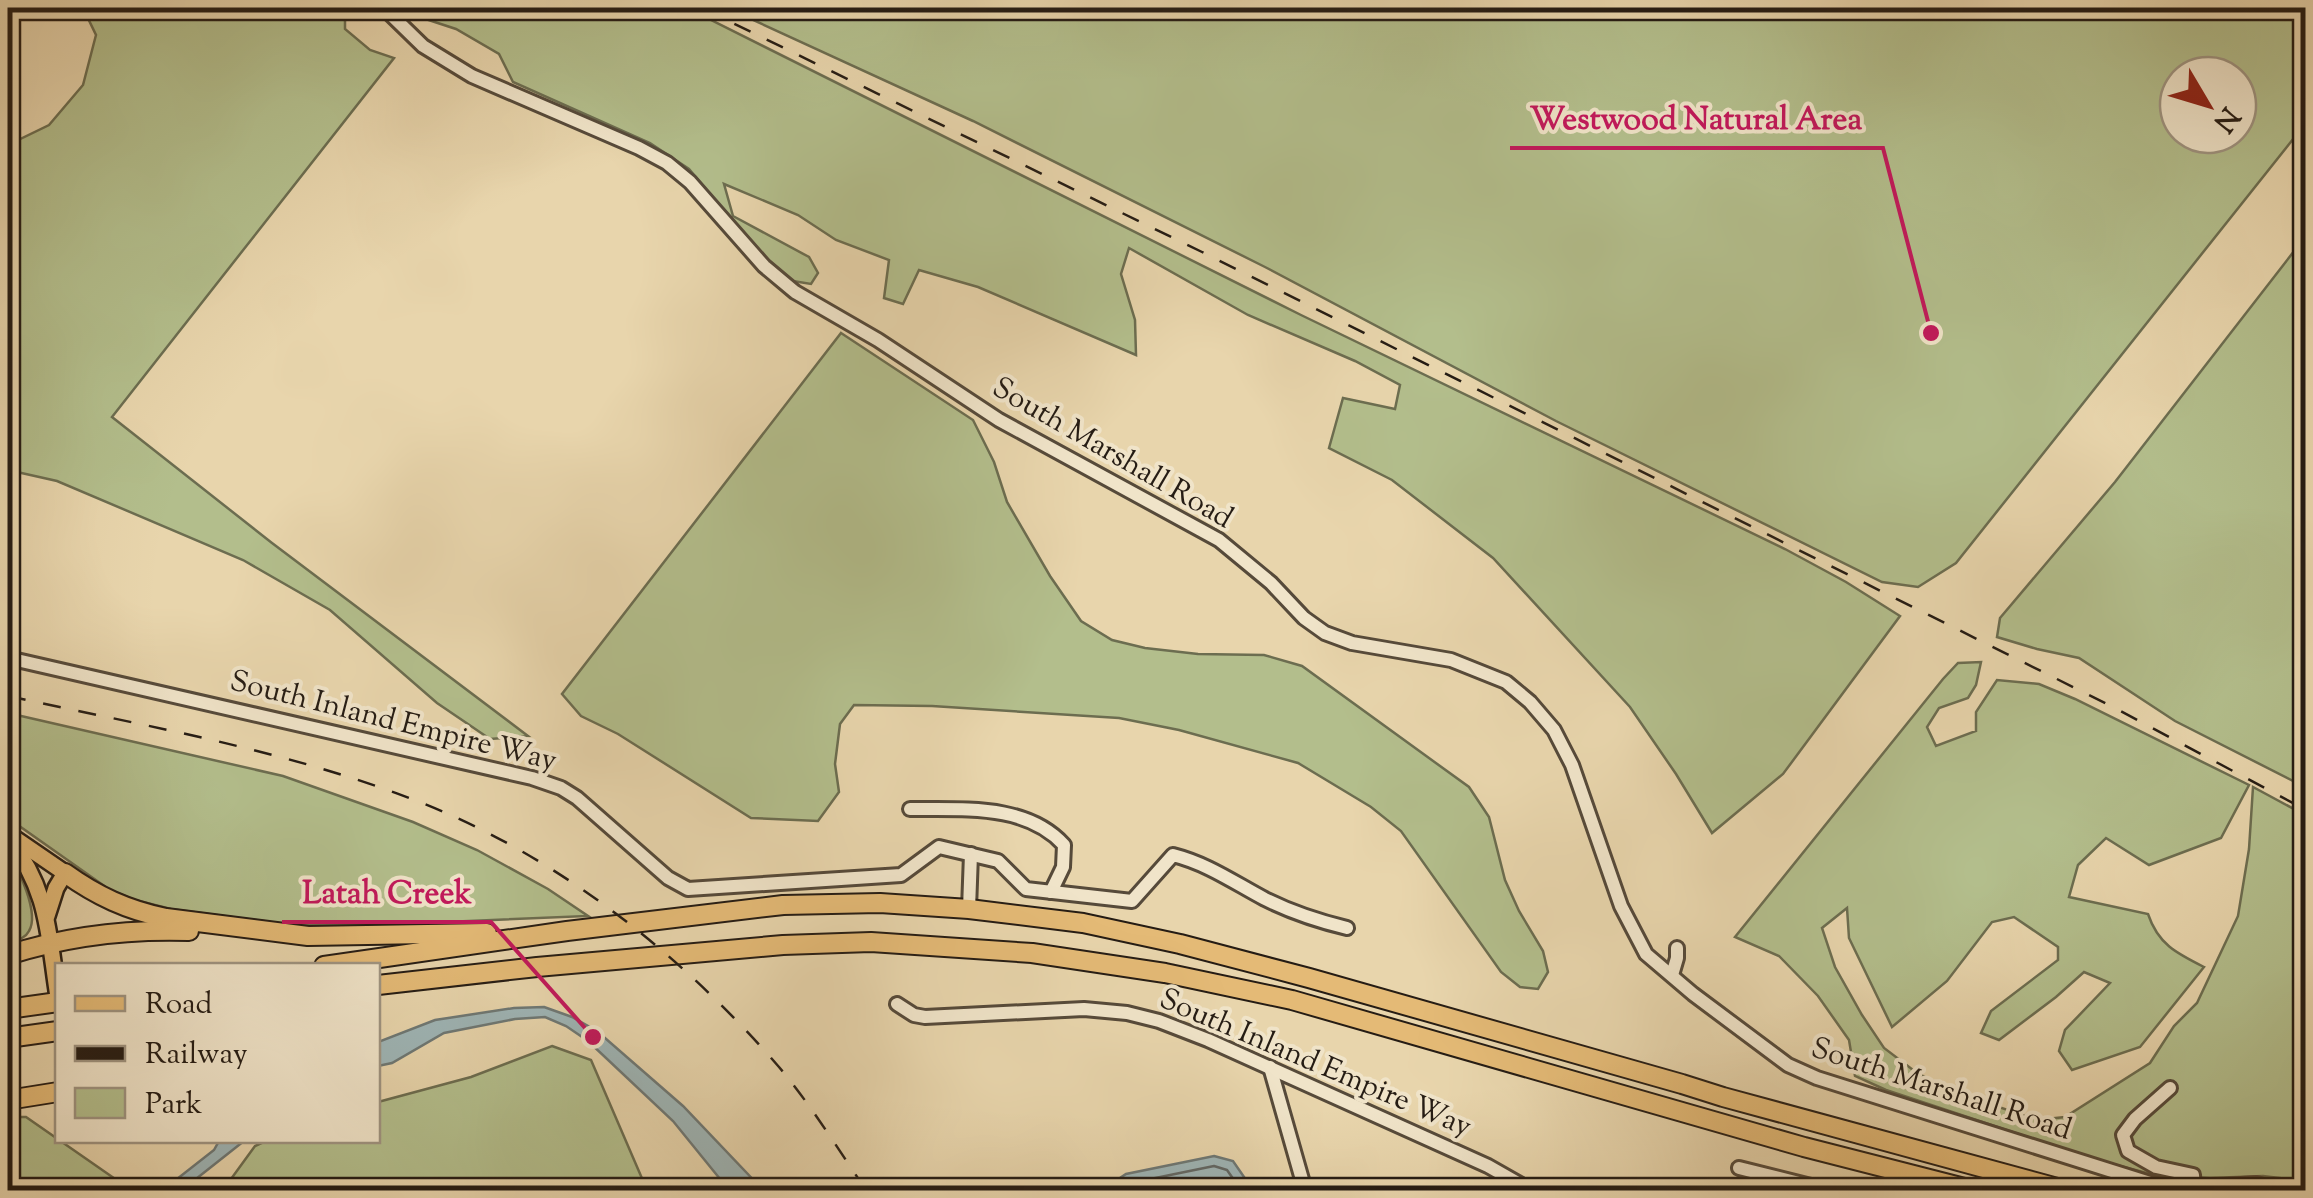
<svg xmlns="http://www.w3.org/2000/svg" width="2313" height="1198" font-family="'Sorts Mill Goudy',serif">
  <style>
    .green { fill: #b3be8c; stroke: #6c6d50; stroke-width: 2.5; fill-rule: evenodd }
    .water { fill: #9eb5b6; stroke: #6e7875; stroke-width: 2.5 }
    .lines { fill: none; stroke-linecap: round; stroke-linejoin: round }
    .shore { stroke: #626865; stroke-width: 2.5 }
    .minor-casing { stroke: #564a3a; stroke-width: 18 }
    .major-casing { stroke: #251c14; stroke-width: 20 }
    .highway-casing { stroke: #251c14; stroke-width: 22 }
    .minor { stroke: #f0e4c9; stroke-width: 12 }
    .major { stroke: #e4ba76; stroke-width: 15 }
    .highway { stroke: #e4ba76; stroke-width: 18 }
    .rail { stroke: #251c14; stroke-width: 2.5; stroke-dasharray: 18 18; stroke-linecap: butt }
    .labels { text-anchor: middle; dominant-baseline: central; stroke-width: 8; stroke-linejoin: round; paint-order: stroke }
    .street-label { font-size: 30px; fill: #251c14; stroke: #f0e4c9 }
    .leader { fill: none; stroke: #c2185b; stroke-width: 4 }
    .callout-dot { fill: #c2185b; stroke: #f0e4c9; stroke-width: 4 }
    .callout-label { font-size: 32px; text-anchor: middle; font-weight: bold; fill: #c2185b; stroke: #f0e4c9; stroke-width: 8; stroke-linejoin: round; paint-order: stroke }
  </style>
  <rect width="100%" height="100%" fill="#e8d5ac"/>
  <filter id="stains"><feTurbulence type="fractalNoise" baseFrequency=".002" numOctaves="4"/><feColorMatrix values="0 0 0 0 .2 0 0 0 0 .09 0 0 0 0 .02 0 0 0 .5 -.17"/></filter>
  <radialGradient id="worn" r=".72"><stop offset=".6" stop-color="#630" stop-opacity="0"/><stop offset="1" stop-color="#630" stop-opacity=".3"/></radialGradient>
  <g class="green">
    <path d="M83 8H345V29L370 50 394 58 112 417 272 543 528 736 490 739 437 703 330 610 243 560 57 481 8 470V145L49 125 83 85 96 35Z"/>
    <path d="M392 8H687L1301 315 1785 549 1846 582 1900 616 1783 774 1712 833 1676 774 1630 707 1493 558 1392 480 1329 448 1343 398 1395 409 1400 385 1355 361 1248 315 1129 248 1121 274 1135 320 1136 355 978 287 919 270 903 304 884 298 889 260 836 240 798 215 724 184 733 216 809 257 818 273 811 284 793 281 760 254 689 169 650 143 513 82 499 54 456 29Z"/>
    <path d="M727 8H2305V124L1956 563 1918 587 1882 582 1556 421 1265 267 973 121ZM2178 75H2238V135H2178Z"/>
    <path d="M2305 237V787L2175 721 2079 658 2037 649 1997 637 2000 618 2115 482Z"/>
    <path d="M841 333 973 420 994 462 1007 502 1050 576 1081 621 1112 640 1145 648 1198 654 1264 655 1302 666 1469 787 1489 817 1505 880 1519 911 1543 951 1548 972 1538 989 1520 987 1501 972 1401 831 1371 807 1298 763 1179 730 1119 718 932 706 854 705 840 724 835 764 839 792 818 821 751 818 618 734 581 716 562 694Z"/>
    <path d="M1981 662 1976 685 1968 698 1939 708 1927 727 1936 746 1976 731V712L1997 680 2039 684 2075 699 2249 785 2221 838 2149 865 2106 838 2078 865 2069 897 2148 914C2158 944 2176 953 2204 967L2140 1047 2072 1070 2059 1051 2065 1030 2110 983 2084 972 2056 997 1999 1040 1981 1033 1991 1011 2058 960V947L2014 917 1992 922 1947 981 1892 1027 1849 938 1847 908 1822 928 1835 967 1862 1015 1884 1048 1917 1073 1958 1093 2037 1120 2065 1117 2150 1063 2174 1026 2197 1003 2238 916 2249 849 2253 787 2305 815V1181L2263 1176 2210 1178 2154 1175 2094 1159 1886 1090 1855 1076 1849 1040 1818 996 1779 956 1735 937 1943 679 1958 663Z"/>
    <path d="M8 713 283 776 413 822 477 850 548 889 588 916 422 923 293 925 171 909 135 900 110 890 8 818Z"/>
    <path d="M8 852C18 868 40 913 29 931 25 939 16 940 8 943Z"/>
    <path d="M552 1046 591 1060 647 1190H223L255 1146 268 1140H378V1102L471 1077Z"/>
    <path d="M8 1117H26L131 1190H8Z"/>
  </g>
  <g class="water">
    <path d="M544 1007 572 1017 597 1031 683 1106 763 1190H729L673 1121 588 1041 566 1026 545 1017 515 1019 444 1033 392 1063 378 1066V1042L435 1020 514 1008Z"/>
    <path d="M219 1141H244L182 1190H163L214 1150Z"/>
    <path d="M1214 1156 1233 1161 1253 1190 1139 1187 1133 1190H1102L1126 1174Z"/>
  </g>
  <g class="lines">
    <path class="shore" d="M1120 1190 1131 1183 1214 1166 1227 1170 1241 1190"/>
    <defs>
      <g id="minor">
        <path d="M384 8 423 46 472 76 639 148 667 163 690 182 764 266 795 292 878 340 999 420 1219 540 1271 583 1304 618 1325 633 1352 643 1451 660 1506 682 1530 702 1554 730 1572 765 1621 906 1646 954 1693 994 1788 1065 1817 1078 2150 1183 2194 1188 2257 1184 2276 1190"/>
        <path d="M8 658 532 778 561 788 577 798 668 878 688 889 901 875 939 847 998 861 1026 889 1132 901 1173 855C1208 864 1233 882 1265 899 1291 912 1318 921 1347 928"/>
        <path d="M910 809C962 810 1026 803 1064 845L1063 867 1051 892"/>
        <path d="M969 909 971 854"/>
        <path d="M1672 975 1677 958V948"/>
        <path d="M897 1004 914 1015 925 1017 1084 1009 1127 1013 1159 1021 1208 1040 1488 1166 1530 1190"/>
        <path d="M1270 1067 1305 1190"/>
        <path d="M2170 1088 2135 1119 2123 1135 2128 1151 2156 1167 2193 1175 2194 1188"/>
        <path d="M1739 1168 1827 1190"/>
      </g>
      <g id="major">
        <path d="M11 836 65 873 56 888 47 916"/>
        <path d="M8 838C49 890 48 933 58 997"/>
      </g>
      <g id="highway">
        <path d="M65 873C97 896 127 910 166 918L308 936 487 933"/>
        <path d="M8 955C67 936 127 929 189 931"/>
        <path d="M324 966 567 931 783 905 880 903 969 909 1083 923 1180 944 1309 978 1682 1084 1723 1097 2065 1190"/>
        <path d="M378 985 537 967 783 945 871 942 1032 953 1165 973 1292 1000 1804 1147 1972 1190"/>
        <path d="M8 1009 58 1002"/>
        <path d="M8 1038 58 1031"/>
        <path d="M8 1100 58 1092"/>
      </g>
    </defs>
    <use href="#minor" class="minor-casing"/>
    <use href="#major" class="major-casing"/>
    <use href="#highway" class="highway-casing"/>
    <use href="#minor" class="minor"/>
    <use href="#major" class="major"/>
    <use href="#highway" class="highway"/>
    <g class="rail">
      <path d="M702 8 1202 252 2111 706 2306 810"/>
      <path d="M8 696C145 726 286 750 417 801 558 856 681 954 779 1067 811 1105 838 1149 866 1190"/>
    </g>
  </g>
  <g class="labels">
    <g class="street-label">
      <text transform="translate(1112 454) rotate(30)">South Marshall Road</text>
      <text transform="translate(393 722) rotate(14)">South Inland Empire Way</text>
      <text transform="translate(1315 1064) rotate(23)">South Inland Empire Way</text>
      <text transform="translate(1941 1090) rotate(18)">South Marshall Road</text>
    </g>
  </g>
  <path class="leader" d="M1931 333L1883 148H1510M593 1037L491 922H282"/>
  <g class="callout-dot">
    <circle cx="1931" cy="333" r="10"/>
    <circle cx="593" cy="1037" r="10"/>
  </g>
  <g class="callout-label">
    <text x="1696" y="129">Westwood Natural Area</text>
    <text x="387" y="903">Latah Creek</text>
  </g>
  <rect width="2313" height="1198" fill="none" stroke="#e8d5ac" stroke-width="40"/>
  <rect x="10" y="10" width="2293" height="1178" fill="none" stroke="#251c14" stroke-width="5"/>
  <rect x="20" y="20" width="2273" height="1158" fill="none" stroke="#251c14" stroke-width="2.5"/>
  <rect x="55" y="963" width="325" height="180" fill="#f0e4c9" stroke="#9f9481" stroke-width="2.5"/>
  <rect x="75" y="996" width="50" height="15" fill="#e4ba76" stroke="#9f9481" stroke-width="2.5"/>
  <text x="145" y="1013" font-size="30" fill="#251c14">Road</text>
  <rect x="75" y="1046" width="50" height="15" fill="#251c14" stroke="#9f9481" stroke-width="2.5"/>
  <text x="145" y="1063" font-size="30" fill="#251c14">Railway</text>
  <rect x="75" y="1088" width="50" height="30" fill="#b3be8c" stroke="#9f9481" stroke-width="2.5"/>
  <text x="145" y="1113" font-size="30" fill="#251c14">Park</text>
  <g transform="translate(2208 105) rotate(128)"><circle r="48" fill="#f0e4c9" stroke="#9f9481" stroke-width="2.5"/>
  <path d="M0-8L18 38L0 25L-18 38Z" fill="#8f2418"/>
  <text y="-15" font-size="28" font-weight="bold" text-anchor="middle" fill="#251c14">N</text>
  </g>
  <rect width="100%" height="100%" filter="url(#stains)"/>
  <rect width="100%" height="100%" fill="url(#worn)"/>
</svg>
